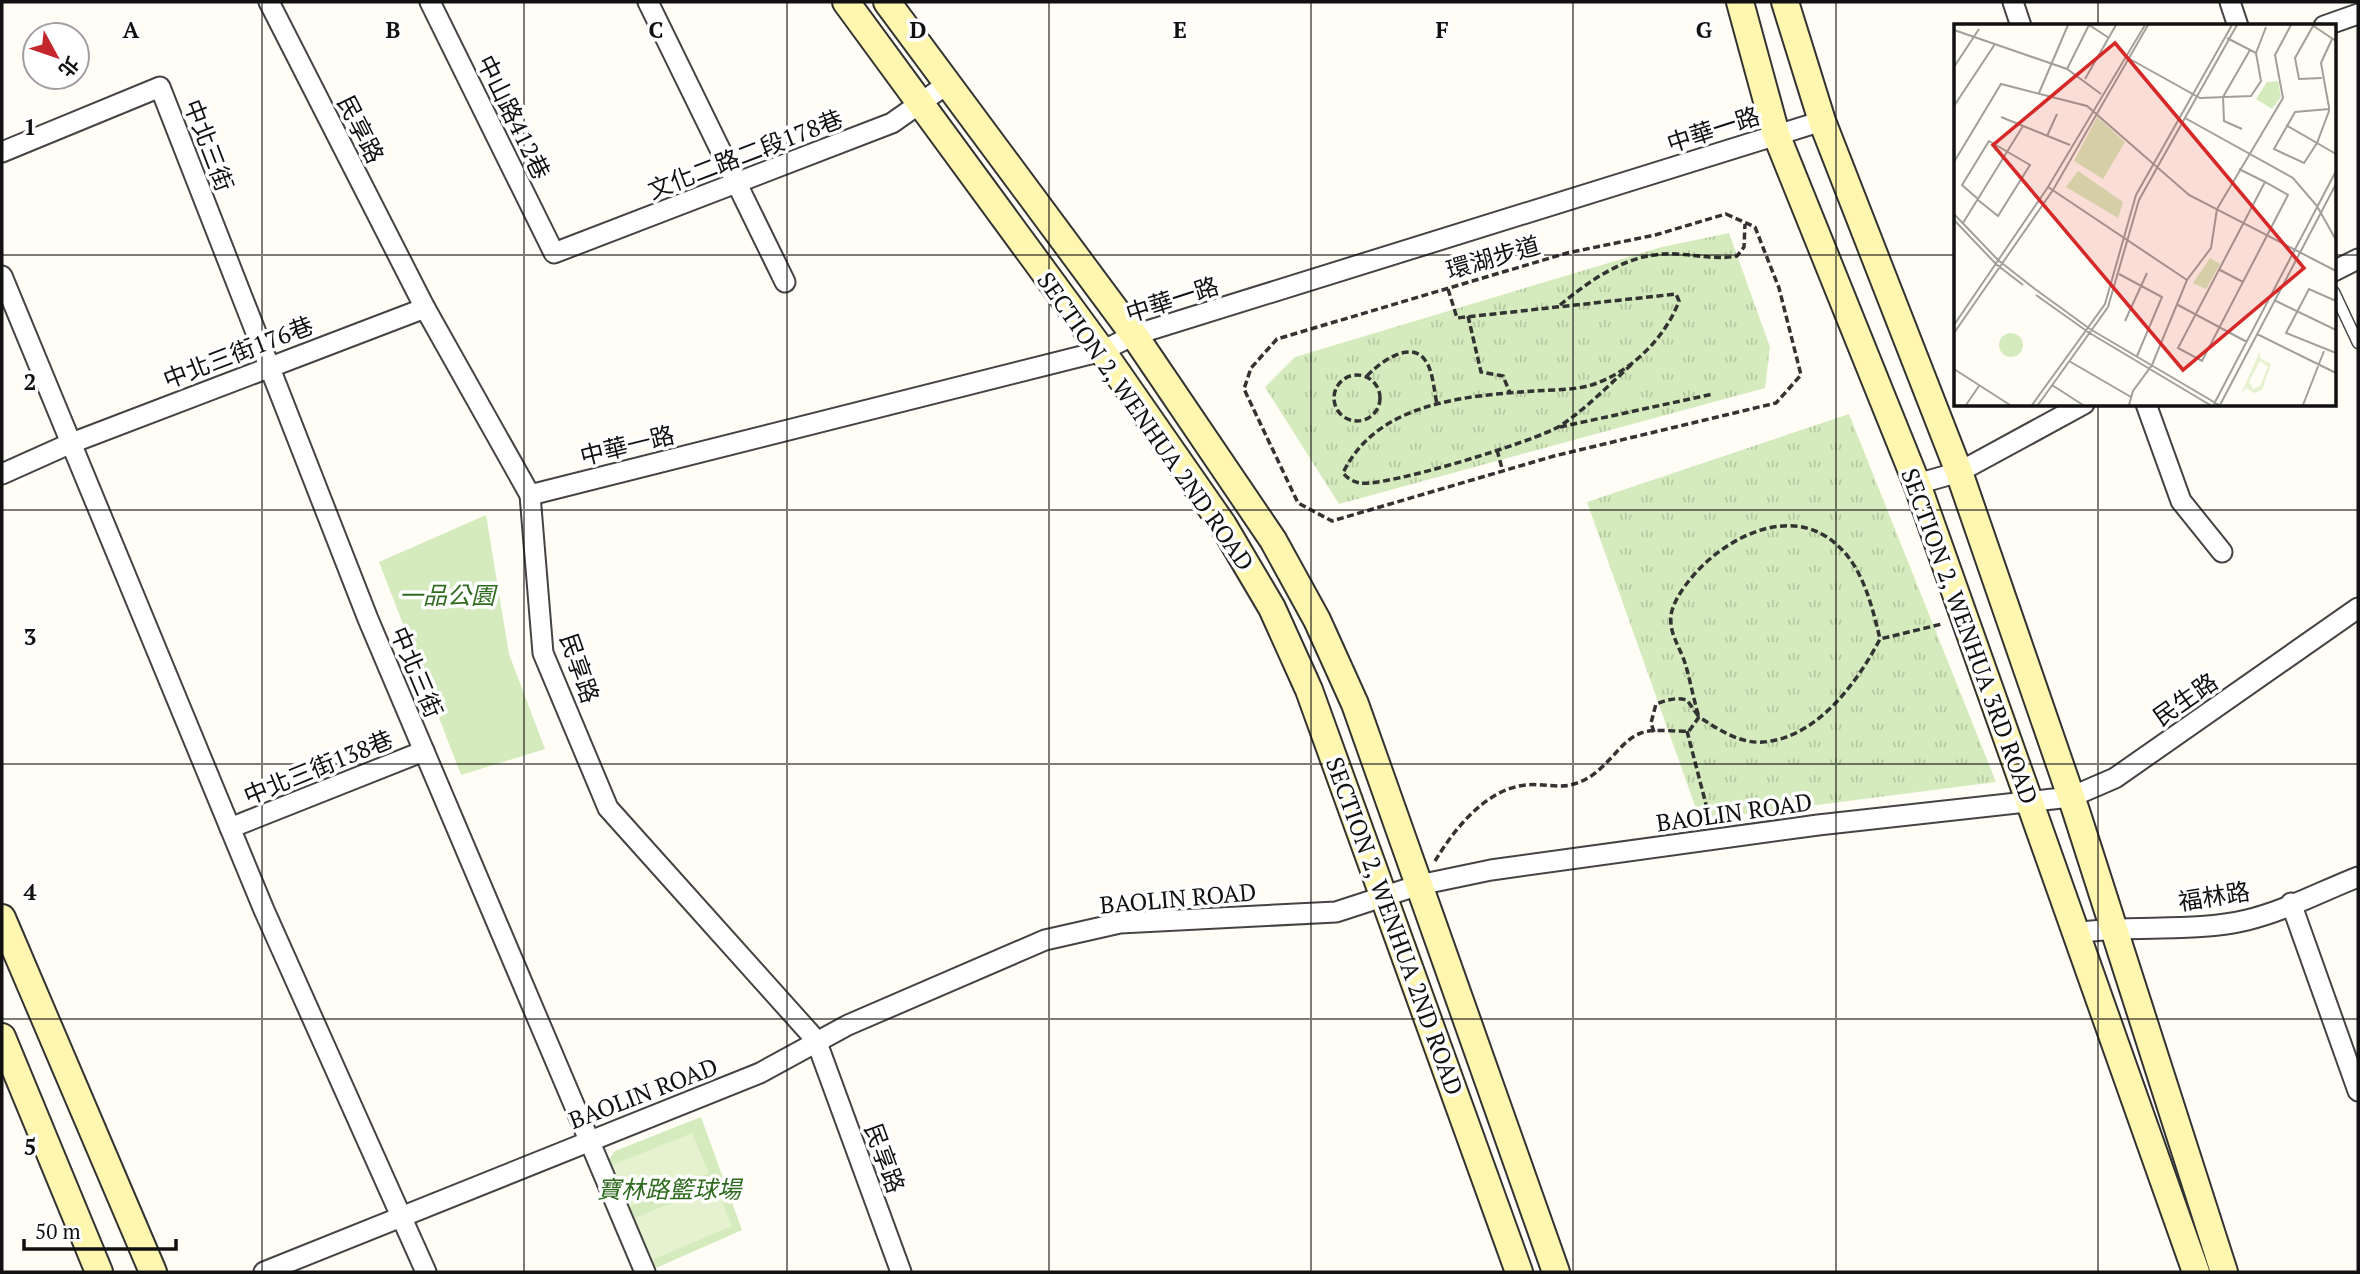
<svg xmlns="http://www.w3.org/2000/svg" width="2360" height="1274" font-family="'PT Serif','Noto Sans TC',serif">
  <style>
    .grass { fill: url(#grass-tufts) }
    .park { fill: #d5ebbd }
    .pitch { fill: #e6f2cf }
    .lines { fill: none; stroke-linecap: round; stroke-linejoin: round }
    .lane-casing { stroke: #444; stroke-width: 13 }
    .street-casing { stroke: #444; stroke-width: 23 }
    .secondary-casing { stroke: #333; stroke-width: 30 }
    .path { stroke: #333; stroke-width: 3.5; stroke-dasharray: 7 3.5; stroke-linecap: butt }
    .lane { stroke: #fff; stroke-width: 10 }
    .street { stroke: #fff; stroke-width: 19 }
    .secondary { stroke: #fff6b0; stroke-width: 26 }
    .grid { fill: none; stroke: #111; stroke-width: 2; stroke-opacity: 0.55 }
    .labels { text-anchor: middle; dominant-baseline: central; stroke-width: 7; stroke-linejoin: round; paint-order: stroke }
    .street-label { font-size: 24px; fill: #111; stroke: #fff }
    .park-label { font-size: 24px; font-style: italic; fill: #2f6b1f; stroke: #fff }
    .inset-road { fill: none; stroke: #a09f9a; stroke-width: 2 }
    .view { fill: #d62828; fill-opacity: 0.15; stroke: #d62828; stroke-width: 3.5 }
    .inset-edge { fill: none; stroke: #111; stroke-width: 3.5 }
    .grid-label { font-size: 23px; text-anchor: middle; font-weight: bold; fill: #111; stroke: #fff; stroke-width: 7; stroke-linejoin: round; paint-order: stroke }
  </style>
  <defs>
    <pattern id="grass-tufts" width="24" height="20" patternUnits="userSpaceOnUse" patternTransform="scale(1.75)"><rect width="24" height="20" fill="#d5ebbd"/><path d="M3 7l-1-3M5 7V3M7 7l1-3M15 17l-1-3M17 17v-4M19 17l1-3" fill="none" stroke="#b6c8a1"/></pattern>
  </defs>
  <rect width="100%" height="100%" fill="#fffdf5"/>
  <g class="grass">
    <path d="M1729 233 1770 347 1765 388 1339 504 1265 387 1295 357 1662 247Z"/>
    <path d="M1849 414 1996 782 1700 820 1587 502Z"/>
  </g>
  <g class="park">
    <path d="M486 515 509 654 545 749 461 775 379 562Z"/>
    <path d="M701 1117 742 1230 647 1272 604 1166 615 1151Z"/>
  </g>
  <g class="pitch">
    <path d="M692 1133 709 1173 629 1207 612 1165Z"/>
    <path d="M715 1185 732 1226 652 1260 635 1218Z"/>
  </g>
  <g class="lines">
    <defs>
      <path id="lane" d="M2334 292 2358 343"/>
      <g id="street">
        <path d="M269 2 425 308 530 495 543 653 608 808 816 1040 901 1272"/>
        <path d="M430 2 554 253 892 123 946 85"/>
        <path d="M648 2 785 282"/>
        <path d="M2013 2 2021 26"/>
        <path d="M2230 2 2238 26"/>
        <path d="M2324 26 2358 14"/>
        <path d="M2 152 160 87 368 619 645 1272"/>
        <path d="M2334 271 2358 259"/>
        <path d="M2 276 264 910 426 1272"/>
        <path d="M2146 404 2181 501 2222 552"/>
        <path d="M2 474 69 444 425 308"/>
        <path d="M1917 484 1959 472 2084 404"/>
        <path d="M530 495 1102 351 1134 335 1822 121"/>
        <path d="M230 828 424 751"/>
        <path d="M2291 903 2358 1091"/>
        <path d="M2075 933C2131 924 2194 933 2247 920 2285 911 2322 891 2358 877"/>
        <path d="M264 1272 760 1073 848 1025 1045 940 1120 923 1336 912 1419 885 1491 870 1818 825 2071 797 2115 778 2358 608"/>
      </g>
      <g id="secondary">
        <path d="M846 2 1102 351 1223 525 1272 608 1309 690 1519 1272"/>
        <path d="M887 2 1134 335 1273 540 1317 620 1355 704 1556 1272"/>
        <path d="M1740 2 1776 134 1917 484 2196 1272"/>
        <path d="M1785 2 1822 121 1959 472 2076 811 2224 1272"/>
        <path d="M2 918 153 1272"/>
        <path d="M2 1037 99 1272"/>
      </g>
    </defs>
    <use href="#lane" class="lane-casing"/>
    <use href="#street" class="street-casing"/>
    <use href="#secondary" class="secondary-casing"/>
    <g class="path">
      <path d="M1726 214 1755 227 1779 288 1801 375 1776 403 1554 456 1332 521 1298 503 1244 389 1251 368 1277 339 1567 253 1655 235Z"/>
      <path d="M1448 289 1457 318 1676 294 1679 301C1665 339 1628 375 1588 386 1571 390 1551 390 1534 391 1465 396 1377 402 1343 473 1347 478 1353 482 1360 483 1387 487 1536 441 1560 426 1587 408 1609 385 1633 363"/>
      <path d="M1560 305C1593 278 1631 251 1677 254 1698 255 1716 260 1737 256L1744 247 1745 224"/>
      <path d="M1468 316 1481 372 1503 376 1510 393"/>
      <circle cx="1357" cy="398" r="23"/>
      <path d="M1367 376C1378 364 1410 339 1425 360 1433 370 1434 391 1437 404"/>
      <path d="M1560 427 1713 394"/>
      <path d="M1497 450 1503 472"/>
      <path d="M1687 731 1710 820"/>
      <path d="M1654 732 1651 723 1656 704C1667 700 1675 697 1687 700L1699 717C1693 698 1690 678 1684 660 1678 644 1669 632 1671 615 1673 603 1681 591 1688 582 1720 540 1789 502 1836 544 1863 567 1872 606 1880 639"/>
      <path d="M1435 861C1455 828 1486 789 1526 785 1542 783 1559 789 1574 784 1606 775 1618 741 1641 733 1654 728 1675 732 1689 731L1699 717C1718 729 1740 744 1763 742 1817 738 1857 683 1880 639L1942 624"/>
    </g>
    <use href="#lane" class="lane"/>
    <use href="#street" class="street"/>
    <use href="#secondary" class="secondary"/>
  </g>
  <path class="grid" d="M262 2V1272M524 2V1272M787 2V1272M1049 2V1272M1311 2V1272M1573 2V1272M1836 2V1272M2098 2V26M2 255H1956M2334 255H2358M2098 404V1272M2 510H2358M2 764H2358M2 1019H2358"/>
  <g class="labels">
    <g class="street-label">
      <text transform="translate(514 117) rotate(64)">中山路412巷</text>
      <text transform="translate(361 129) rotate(63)">民享路</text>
      <text transform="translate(1713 129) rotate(-18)">中華一路</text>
      <text transform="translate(209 145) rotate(69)">中北三街</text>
      <text transform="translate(745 154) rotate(-21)">文化二路二段178巷</text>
      <text transform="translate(1493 257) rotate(-16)">環湖步道</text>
      <text transform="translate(1172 299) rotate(-18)">中華一路</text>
      <text transform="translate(238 352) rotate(-21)">中北三街176巷</text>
      <text transform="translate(1146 421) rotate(55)">SECTION 2, WENHUA 2ND ROAD</text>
      <text transform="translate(627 445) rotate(-14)">中華一路</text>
      <text transform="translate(1970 636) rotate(70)">SECTION 2, WENHUA 3RD ROAD</text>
      <text transform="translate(580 668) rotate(71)">民享路</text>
      <text transform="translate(417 672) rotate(67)">中北三街</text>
      <text transform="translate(2185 699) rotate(-35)">民生路</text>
      <text transform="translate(318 767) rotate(-22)">中北三街138巷</text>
      <text transform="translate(1734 812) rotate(-8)">BAOLIN ROAD</text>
      <text transform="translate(2214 896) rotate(-9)">福林路</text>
      <text transform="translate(1178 898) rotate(-5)">BAOLIN ROAD</text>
      <text transform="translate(1395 926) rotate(70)">SECTION 2, WENHUA 2ND ROAD</text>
      <text transform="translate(643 1093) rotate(-21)">BAOLIN ROAD</text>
      <text transform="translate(885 1158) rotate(70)">民享路</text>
    </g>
    <g class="park-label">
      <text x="447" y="595">一品公園</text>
      <text x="669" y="1189">寶林路籃球場</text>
    </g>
  </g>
  <g transform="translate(1954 24)">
    <rect width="382" height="382" fill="#fffdf5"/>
    <path d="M143 93 171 118 149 155 120 137ZM124 147 169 178 164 194 112 163Z" fill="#d5ebbd"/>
    <path d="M324 57 327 73 318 85 302 75 313 58ZM256 234 266 240 252 265 239 259ZM45 321a12 12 0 1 1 24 0a12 12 0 1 1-24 0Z" fill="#d5ebbd"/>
    <path d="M306 327V334L317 340 308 366 300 369 292 364 287 370ZM306 337 314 343 306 362 299 365 295 358Z" fill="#e6f2cf" fill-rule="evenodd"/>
    <path class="inset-road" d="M358 1 382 17M359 2 341 34 345 55 368 54M0 6 113 45 147 70M302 29 312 3M174 34 246 74 297 72 307 57 302 29 273 14M0 43 25 5M113 45 135 1 155 14M131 55 162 1M85 69 114 1M0 82 41 20M375 85 341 88 320 125 350 139 363 119 375 87V83L372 67 367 39 378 15M47 93 116 121M231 94 339 154 363 182 382 216M332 101 382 130M288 105 270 97 269 73 296 26M93 112 103 90M0 138 47 60 133 82 235 171 382 247M285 145 311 158 334 171 248 337 224 324 311 158M94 163 233 256M24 176 44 192 76 141 35 117 8 161 24 175M0 190 44 236 81 265 136 305 265 381M0 196 42 240 69 261M9 199 69 102M266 246 289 258M165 250 208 273 183 332M82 271 134 308 256 381M320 276 382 306M382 277 355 265 332 309 382 329M224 281 293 318M171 297 193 249M0 301 94 163 191 1M0 309 99 166 194 1M303 310 382 349M115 337 177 373M0 345 56 381M98 361 129 381M260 380 382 147M12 381 25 362M78 381 151 280 182 171 278 1M84 381 154 283 185 176 283 1M175 381 179 367 198 341 233 256 257 224 263 185 329 74 321 31 337 1M266 381 382 160M349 381 370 327"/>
    <path class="view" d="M161 19 350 244 229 346 39 121Z"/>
    <rect width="382" height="382" class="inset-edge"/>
  </g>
  <g class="grid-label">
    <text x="131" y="38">A</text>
    <text x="393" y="38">B</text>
    <text x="656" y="38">C</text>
    <text x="918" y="38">D</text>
    <text x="1180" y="38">E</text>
    <text x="1442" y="38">F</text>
    <text x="1704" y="38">G</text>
    <text x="30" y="135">1</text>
    <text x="30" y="390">2</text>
    <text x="30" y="645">3</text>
    <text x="30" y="900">4</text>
    <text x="30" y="1155">5</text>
  </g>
  <rect width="2360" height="1274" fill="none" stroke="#111111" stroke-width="7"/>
  <g transform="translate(56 56) rotate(130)"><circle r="33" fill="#ffffff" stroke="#a0a0a0" stroke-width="2"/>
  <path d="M0-5L12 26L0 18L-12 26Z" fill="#c4262e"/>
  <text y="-10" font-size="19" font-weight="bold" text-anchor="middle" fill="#111111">北</text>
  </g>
  <path d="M24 1239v10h152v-10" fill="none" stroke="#111111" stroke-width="3.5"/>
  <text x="35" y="1239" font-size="21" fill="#111111" stroke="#ffffff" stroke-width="5" paint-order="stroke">50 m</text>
</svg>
